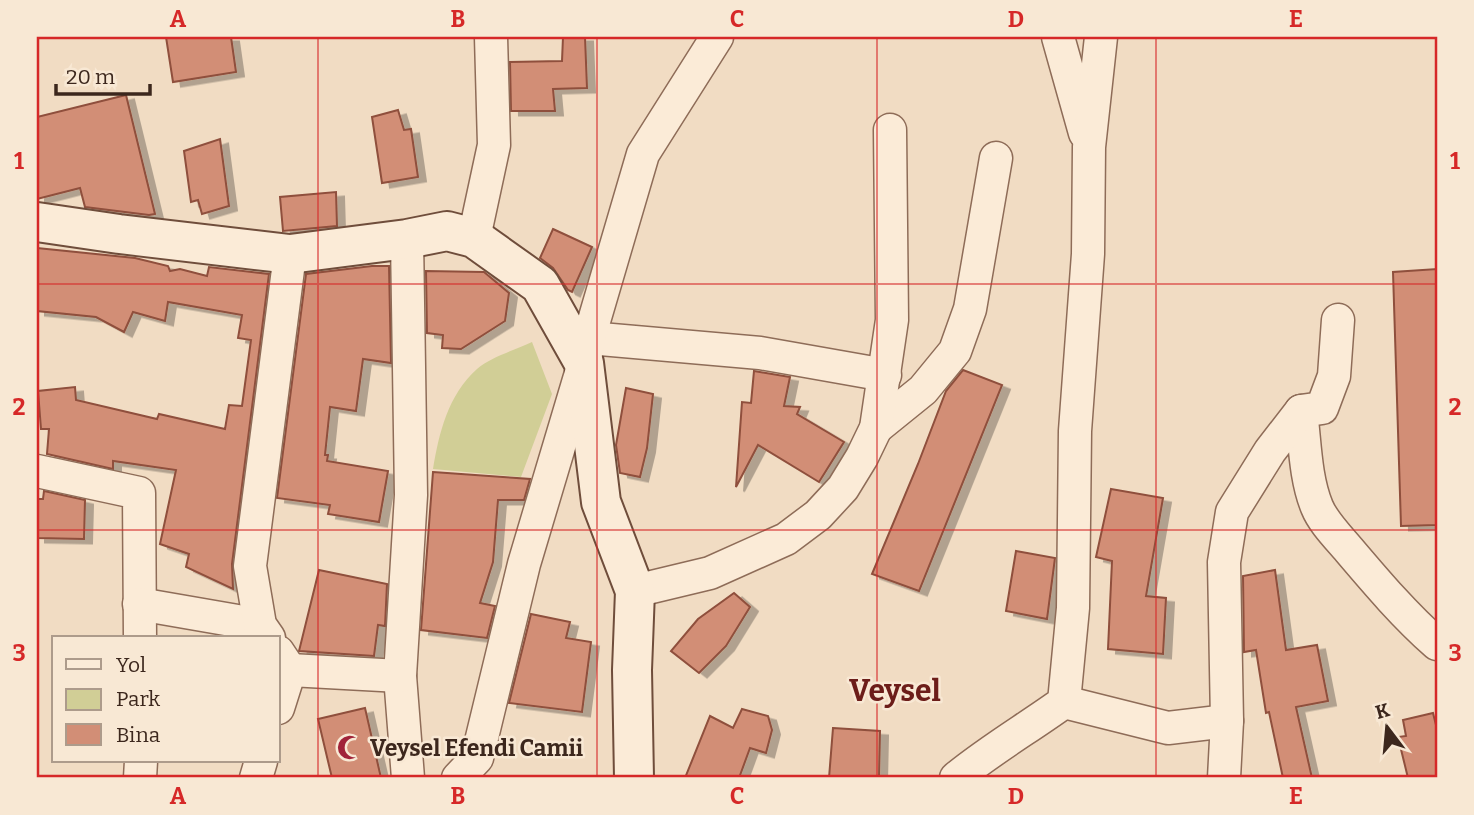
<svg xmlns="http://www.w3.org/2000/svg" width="1474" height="815" font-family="Bitter,serif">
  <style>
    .green { fill: #d1ce96 }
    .building { fill: #d28e76; stroke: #8f4f3c; stroke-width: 2; filter: url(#shadow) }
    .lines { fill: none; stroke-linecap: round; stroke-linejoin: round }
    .street-casing { stroke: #8e6c58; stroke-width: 35 }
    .secondary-casing { stroke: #6f4d3b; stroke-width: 42 }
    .street { stroke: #fbebd7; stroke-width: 32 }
    .secondary { stroke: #fbebd7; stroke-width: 38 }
    .grid { fill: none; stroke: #d62828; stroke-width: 2; stroke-opacity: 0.55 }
    .labels { text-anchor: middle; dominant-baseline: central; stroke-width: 5; stroke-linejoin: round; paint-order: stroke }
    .poi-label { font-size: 23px; font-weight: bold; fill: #3c271d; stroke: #f8e8d4; text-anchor: start }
    .district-label { font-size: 30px; font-weight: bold; fill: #6c1d19; stroke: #f8e8d4 }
    .neatline { fill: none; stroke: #d62828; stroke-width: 2.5 }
    .grid-label { font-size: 23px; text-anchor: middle; font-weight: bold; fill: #d62828 }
  </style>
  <defs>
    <filter id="shadow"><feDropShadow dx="8" dy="4.5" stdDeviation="0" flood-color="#0004"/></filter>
  </defs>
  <rect width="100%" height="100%" fill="#f1dcc3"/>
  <path class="green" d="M532 342 552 394 521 477 433 469C439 433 448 395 477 369 491 357 515 350 532 342Z"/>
  <g class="building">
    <path d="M166 37H231L236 72 173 82Z"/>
    <path d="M563 37H585L587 88 553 89 555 111H511L510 62 562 61Z"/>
    <path d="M126 95 155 214 149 215 85 207 80 188 37 199V117Z"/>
    <path d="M398 110 404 130 411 129 418 177 382 183 372 117Z"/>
    <path d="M220 139 229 206 202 214 198 200 191 202 184 151Z"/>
    <path d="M336 192 337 226 283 231 280 197Z"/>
    <path d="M553 229 592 247 572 292 568 290 553 268 540 258Z"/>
    <path d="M37 248 135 258 168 266 170 271 180 269 207 276 209 267 269 274 232 564 233 589 186 567 189 554 160 544 176 470 113 461V469L47 454 49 429H41L38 391 75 387 76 400 157 419 159 414 225 429 229 405 242 406 251 340 238 338 242 315 168 302 165 321 133 312 124 332 96 317 37 311Z"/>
    <path d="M372 266H389L391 363 363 359 356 411 330 407 325 455H328L327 461 388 471 379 522 328 514 330 505 277 498 306 274Z"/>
    <path d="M1437 269V525L1401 526 1393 272Z"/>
    <path d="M426 271 484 272 509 293 505 321 461 349 442 348 443 335 427 333Z"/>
    <path d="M963 370 1002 385 919 591 872 574 918 464 946 391Z"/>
    <path d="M754 371 790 377 784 406 800 407 797 414 844 442 819 482 758 445 736 487 742 402 751 403Z"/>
    <path d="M626 388 653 394 647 448 640 477 620 473 616 445Z"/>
    <path d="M433 472 530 479 524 500H498L493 562 480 603 495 606 487 638 421 630Z"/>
    <path d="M1111 489 1163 498 1146 596 1166 598 1163 654 1108 649 1112 561 1096 557Z"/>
    <path d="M44 491 85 500 84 539 37 538V499H43Z"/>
    <path d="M1016 551 1055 558 1047 619 1006 611Z"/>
    <path d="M319 570 387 584 385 626 378 625 374 656 299 651Z"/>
    <path d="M1275 570 1286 650 1317 645 1328 701 1296 707 1312 778H1283L1269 712 1266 713 1256 650 1244 652 1243 576Z"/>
    <path d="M734 593 750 607 726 646 699 673 671 651 698 619Z"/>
    <path d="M531 614 570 622 566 638 591 642 582 712 509 703Z"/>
    <path d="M365 708 381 778H332L318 719Z"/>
    <path d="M742 709 768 716 772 730 766 753 750 748 739 778H685L710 716 733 728Z"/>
    <path d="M1433 713 1437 729V778H1408L1398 737 1406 736 1403 720Z"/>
    <path d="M833 728 880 731 879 778H829Z"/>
  </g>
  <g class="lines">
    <defs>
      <g id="street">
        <path d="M1058 37 1085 133"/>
        <path d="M474 238 494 145 491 37"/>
        <path d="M407 239 411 495 400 676 408 778"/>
        <path d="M589 338 760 353 885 375"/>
        <path d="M1301 411C1305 442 1305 478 1317 507 1323 522 1338 537 1349 550 1377 583 1405 616 1437 644"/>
        <path d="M876 428 923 390 955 351 970 309 996 158"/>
        <path d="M37 471 139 493 140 638"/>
        <path d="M635 591 710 573 786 539 818 515 843 488 862 457 876 428 892 320 890 130"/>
        <path d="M139 604 260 625"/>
        <path d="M269 638 260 625 250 566 290 254"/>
        <path d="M278 652 290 670 278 708"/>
        <path d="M290 670 400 676"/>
        <path d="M1064 702 1168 728 1227 721"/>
        <path d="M140 778 141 761"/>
        <path d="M256 778 261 761"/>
        <path d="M458 778 477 758 524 564 584 363 589 338 643 154 717 37"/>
        <path d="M956 778C990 750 1028 728 1064 702L1073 608 1075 431 1088 254 1089 147 1101 37"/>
        <path d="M1224 778 1227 721 1224 562 1232 512 1270 451 1301 411 1322 408 1334 376 1338 320"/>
      </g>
      <path id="secondary" d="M37 222 119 234 290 254 407 239 447 231 474 238 540 285 584 363 601 502 635 591 632 670 634 778"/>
    </defs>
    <use href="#street" class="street-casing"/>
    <use href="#secondary" class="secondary-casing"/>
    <use href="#street" class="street"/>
    <use href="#secondary" class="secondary"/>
  </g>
  <path class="grid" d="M318 37V778M597 37V778M877 37V778M1156 37V778M37 284H1437M37 530H1437"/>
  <defs>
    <symbol id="mosque-bare" viewBox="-9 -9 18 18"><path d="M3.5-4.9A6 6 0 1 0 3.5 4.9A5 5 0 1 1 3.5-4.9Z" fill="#a12339" stroke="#f8e8d4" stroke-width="2.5" paint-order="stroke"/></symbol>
  </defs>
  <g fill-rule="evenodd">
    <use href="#mosque-bare" x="332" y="730" width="35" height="35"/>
  </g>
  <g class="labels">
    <g class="poi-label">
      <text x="370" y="748">Veysel Efendi Camii</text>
    </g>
    <g class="district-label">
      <text x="895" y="691">Veysel</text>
    </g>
  </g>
  <rect width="1474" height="815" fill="none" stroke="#f8e8d4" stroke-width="77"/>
  <rect x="52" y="636" width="228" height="126" fill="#f8e8d4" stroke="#ad9b8b" stroke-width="2"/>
  <rect x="66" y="659" width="35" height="10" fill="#fbebd7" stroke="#ad9b8b" stroke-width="2"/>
  <text x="116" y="672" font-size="21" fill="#3c271d">Yol</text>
  <rect x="66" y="689" width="35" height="21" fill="#d1ce96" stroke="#ad9b8b" stroke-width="2"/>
  <text x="116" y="706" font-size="21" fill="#3c271d">Park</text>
  <rect x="66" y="724" width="35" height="21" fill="#d28e76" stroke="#ad9b8b" stroke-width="2"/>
  <text x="116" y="742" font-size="21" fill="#3c271d">Bina</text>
  <g transform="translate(1387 727) rotate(344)" stroke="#f8e8d4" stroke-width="5" paint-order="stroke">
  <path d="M0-5L12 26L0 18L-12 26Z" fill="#3c271d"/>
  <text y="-10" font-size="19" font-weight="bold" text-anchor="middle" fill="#3c271d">K</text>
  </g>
  <path d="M56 84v10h94v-10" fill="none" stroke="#3c271d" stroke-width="3.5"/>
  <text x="66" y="84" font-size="21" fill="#3c271d" stroke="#f8e8d4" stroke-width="5" paint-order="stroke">20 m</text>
  <rect x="38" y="38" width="1398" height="738" class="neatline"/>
  <g class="grid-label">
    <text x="178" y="27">A</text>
    <text x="458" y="27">B</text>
    <text x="737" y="27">C</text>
    <text x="1016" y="27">D</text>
    <text x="1296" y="27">E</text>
    <text x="19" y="169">1</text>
    <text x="1455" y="169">1</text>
    <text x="19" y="415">2</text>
    <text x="1455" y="415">2</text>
    <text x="19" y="661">3</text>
    <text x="1455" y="661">3</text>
    <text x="178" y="804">A</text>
    <text x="458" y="804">B</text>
    <text x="737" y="804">C</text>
    <text x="1016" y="804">D</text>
    <text x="1296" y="804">E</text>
  </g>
</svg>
